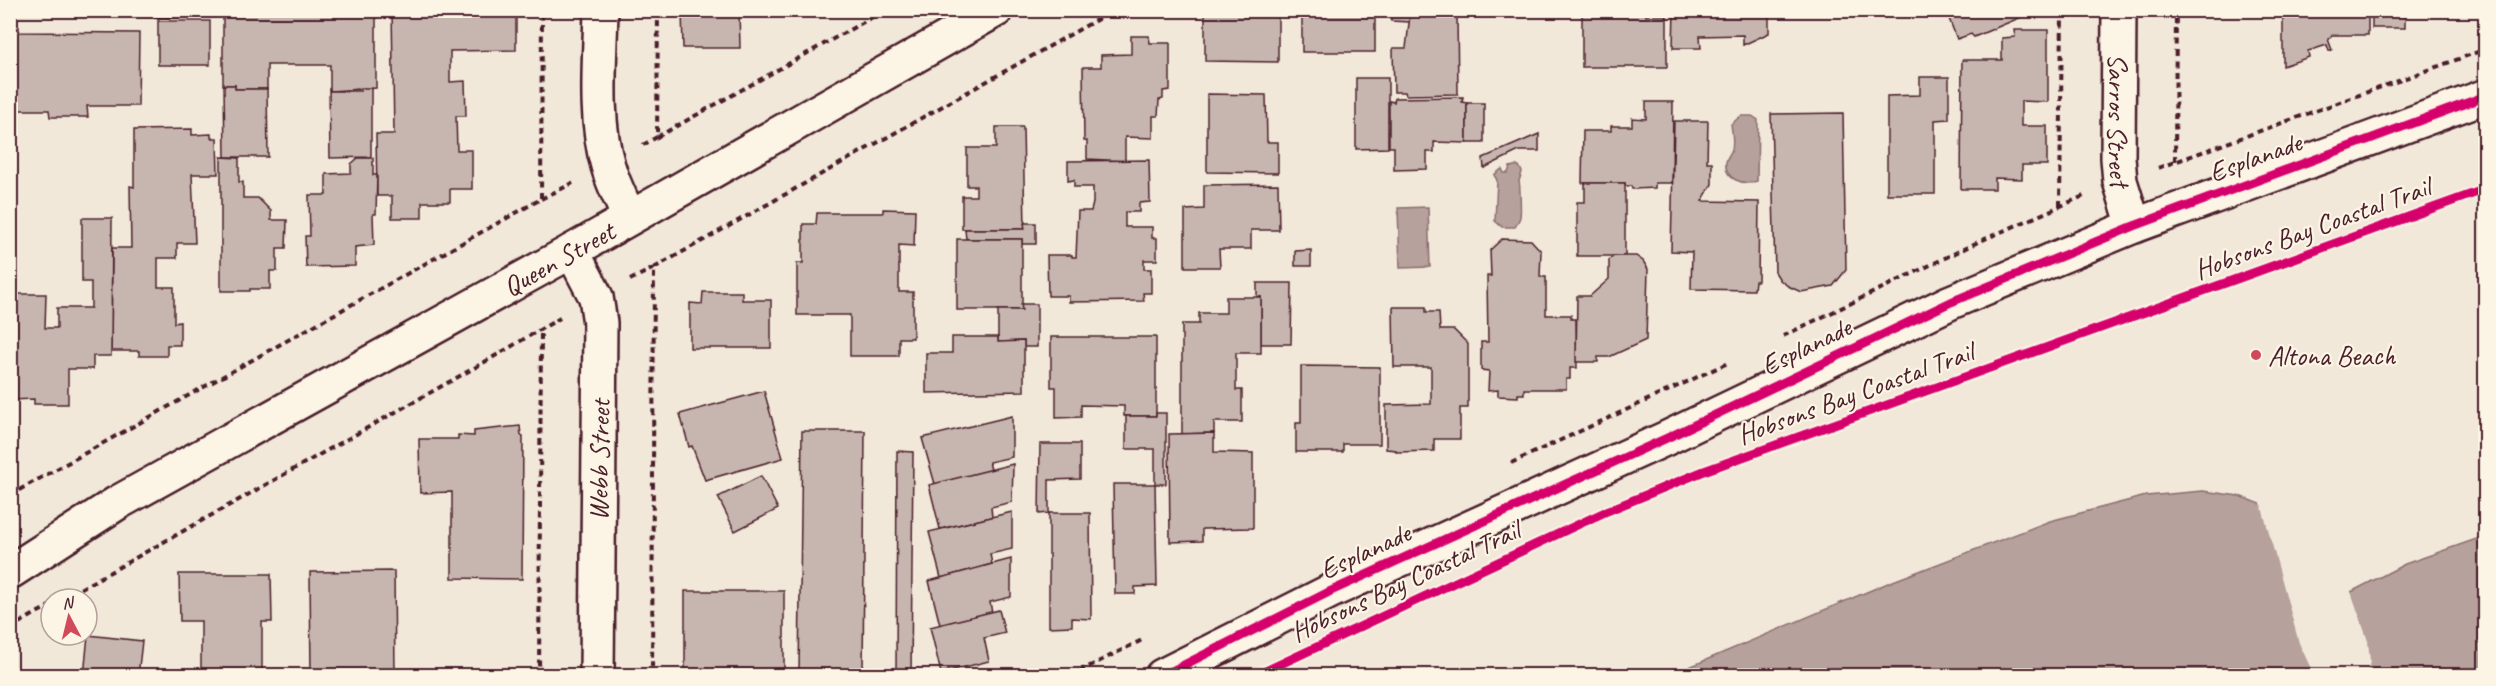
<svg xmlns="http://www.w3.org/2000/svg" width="2496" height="686" font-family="Caveat,sans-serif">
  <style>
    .water { fill: #b6a19c; stroke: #8b6d6f; stroke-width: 1.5 }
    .pier { fill: #f1e8da }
    .building { fill: #c7b6af; stroke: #4a1f2b; stroke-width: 1.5 }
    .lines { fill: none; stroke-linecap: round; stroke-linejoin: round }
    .street-casing { stroke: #4a1f2b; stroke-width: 38 }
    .secondary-casing { stroke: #4a1f2b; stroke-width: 38 }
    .path { stroke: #4a1f2b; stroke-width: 4; stroke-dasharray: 6 4.5; stroke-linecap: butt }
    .street { stroke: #fcf5e5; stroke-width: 33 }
    .secondary { stroke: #fcf5e5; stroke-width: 33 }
    .cycleway-casing { stroke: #fcf5e5; stroke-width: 13 }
    .cycleway { stroke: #d6006c; stroke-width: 9 }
    .poi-dot { fill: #d1495b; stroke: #fcf5e5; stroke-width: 2 }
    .labels { text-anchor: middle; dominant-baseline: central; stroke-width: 4.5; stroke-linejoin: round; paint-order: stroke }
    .street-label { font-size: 28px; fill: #4a1f2b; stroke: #fcf5e5 }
    .poi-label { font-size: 28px; fill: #4a1f2b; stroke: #fcf5e5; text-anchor: start }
  </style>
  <rect width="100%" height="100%" fill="#f1e8da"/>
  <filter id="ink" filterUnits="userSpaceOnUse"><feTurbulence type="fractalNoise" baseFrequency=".0167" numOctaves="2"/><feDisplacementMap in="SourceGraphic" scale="12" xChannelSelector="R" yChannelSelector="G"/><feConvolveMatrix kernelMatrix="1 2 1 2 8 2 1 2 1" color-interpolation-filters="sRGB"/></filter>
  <g filter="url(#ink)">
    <g class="water">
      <path d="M1741 116H1752L1758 120 1757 181C1743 186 1724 179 1726 162 1727 156 1731 154 1732 149 1734 142 1732 132 1731 124Z"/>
      <path d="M1514 166H1519L1522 172 1519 181C1520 183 1521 213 1520 217 1520 218 1516 226 1515 227H1502L1495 221 1497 180 1494 175 1502 169 1504 173H1508L1510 167Z"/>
      <path d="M1428 207 1430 267 1400 268 1398 208Z"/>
      <path d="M2203 491 2239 496 2261 504 2304 575 2325 591 2351 592 2405 564 2485 536V675L1668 676 1888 583 2050 521 2146 496Z"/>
    </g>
    <path class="pier" d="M2260 500 2263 502 2307 573 2326 588 2350 589 2368 641 2370 661 2367 675H2314L2299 643Z"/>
    <g class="building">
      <path d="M138 10H209L191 12 190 18 138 17Z"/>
      <path d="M223 10H376V88L330 91V65H267V89H235V85H223Z"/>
      <path d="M392 10H516V50L450 51V82L465 81 466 116H456L457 150H472V189H450V202H422V218H392V196H377L376 134H394Z"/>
      <path d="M682 10H739L740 48H683Z"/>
      <path d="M1205 10H1278V62L1205 61Z"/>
      <rect x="1302" y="10" width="73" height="42"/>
      <path d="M1391 10H1431V15H1410V22L1391 21Z"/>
      <path d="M1580 10H1621V12L1580 13Z"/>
      <path d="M1621 10H1645L1646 16H1667V67H1582V12H1621Z"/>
      <path d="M1674 10H1769V33L1743 45V35L1700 36 1701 48H1673Z"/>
      <path d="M2038 10 1974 37 1971 34 1957 39 1946 11Z"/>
      <path d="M2283 10H2368V35H2332L2328 39 2332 50 2329 51 2327 45 2308 51 2309 57 2283 66Z"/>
      <rect x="2372" y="10" width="33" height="18"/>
      <path d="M1410 15H1457L1458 94 1406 95 1405 92H1394L1393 48H1406Z"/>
      <rect x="158" y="21" width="52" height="44"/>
      <path d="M10 27H19V32L139 33 138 106H87L88 117H50L49 110H10Z"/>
      <path d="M2014 30H2048V102L2021 101V126H2047V165H2022V179L1995 178V189H1961L1962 60H2002V38L2015 37Z"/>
      <path d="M1131 36H1149L1150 43H1170V90L1163 91V99L1159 100 1158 116H1153V138L1125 137V161L1087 159V141H1084L1083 67H1101V55L1131 54Z"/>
      <path d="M1920 77H1949V119L1935 120V194H1887V96L1920 95Z"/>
      <path d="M1356 78H1388V148L1356 149Z"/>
      <path d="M224 85H235V89H267L268 157H225Z"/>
      <path d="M329 88 330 91H361V88H371V157L330 158Z"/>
      <path d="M1207 94 1266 95 1267 142H1278V173L1207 172Z"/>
      <path d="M1463 97 1462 102 1467 103V143L1434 142V152H1427V169L1394 170V147H1389V101L1394 102 1395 98Z"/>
      <path d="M1646 102H1673L1672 183H1655V188L1632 189 1631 186H1625V183H1582L1583 131H1611V126H1632V118L1646 119Z"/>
      <rect x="1467" y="103" width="17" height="40"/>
      <path d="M1843 113 1846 270 1833 286 1801 292 1788 286 1780 280 1775 272 1771 114Z"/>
      <path d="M1674 121H1708L1707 162H1712V184L1702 201 1759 202 1758 281H1755L1754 290 1691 289 1692 252 1671 251Z"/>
      <path d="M996 127H1023L1025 229H962V196H976V186H967V148H996Z"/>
      <path d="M192 129V135L211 134V138H217L218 174H192L195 243H177V258H158V287H174V323L180 322V345H167V356H139V351H111L112 248H131L130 186 134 187V130Z"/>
      <path d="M1539 134V151H1519L1484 168 1483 158Z"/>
      <path d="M221 157 239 158V182H243V198H258L271 211V220H287L286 248H277V271H270V289H250V291H221Z"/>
      <path d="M358 158H373V175H377L376 214H373L374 245 355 247V266L306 267 305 236H310L309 195H326V174L351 173V164Z"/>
      <path d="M1149 160 1150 202 1139 203V212H1125V227H1152V238H1157V260H1144V269H1151V293H1143L1144 301 1069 302V296H1048L1047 255H1072V257H1076L1078 211H1091L1093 203V187H1074V180L1068 181V161Z"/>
      <path d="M1585 183H1625V256H1577V202H1585Z"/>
      <path d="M1278 184 1279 230H1251V249H1219L1220 267H1185V210L1204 209V185Z"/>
      <path d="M883 209 915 210 914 246 899 245V292H913V338H899V356H850V315H797V263H803V224H816L817 213H883Z"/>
      <path d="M82 218H112L111 356H93V369H68V404H34V399L11 400 10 294H46L45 328H57V308H91V282H82Z"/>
      <path d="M1024 223H1036V244H1022V239H966L965 229H1025Z"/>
      <rect x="957" y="239" width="65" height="71"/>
      <path d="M1502 239 1531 240 1541 251 1540 277H1546V315H1571V319H1576L1577 368H1570V379H1566V389H1524V394H1518V397L1498 396V390L1488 391 1489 371 1481 370V342H1488L1487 276H1491L1490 250Z"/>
      <path d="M1311 250V266H1295V251Z"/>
      <path d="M1614 256H1636L1643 261 1648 269 1646 340 1609 357H1598V362H1576L1577 296H1590L1609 279V260Z"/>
      <path d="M1257 283H1292L1291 344H1261V297H1257Z"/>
      <path d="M703 292H742V300H771V348H690V303L702 304Z"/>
      <path d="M1226 297H1261V353H1236V390H1242V422H1214V433L1182 434V324H1199V313H1226Z"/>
      <path d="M1021 304H1037V347H1024V341L998 342V310H1022Z"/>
      <path d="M1393 307H1426V312H1439L1440 330H1454L1468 344V408H1460V439H1434V451L1396 452V450L1386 449V405L1431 404V367H1394Z"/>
      <path d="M952 337H998V342L1024 341V391L926 393V353H952Z"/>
      <path d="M1051 337H1156V416H1124V406L1081 405V417L1056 418V387H1051Z"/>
      <path d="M1301 366 1380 367V444H1343V452H1296V423H1301Z"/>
      <path d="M764 391 783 458 705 480 692 446 689 447 680 414Z"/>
      <path d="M1156 413H1166V484H1155V449H1126V416H1156Z"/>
      <path d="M1012 416V457L989 462 991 470 935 484 922 438Z"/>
      <path d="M520 426 521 435 523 436 522 579 452 578V492L420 493 419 439H458V435L474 436V431Z"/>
      <path d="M802 431H865L863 676H799Z"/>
      <path d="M1214 433V452L1253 453V528L1202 529V541L1170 542 1169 434Z"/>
      <path d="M1040 444H1080V479L1049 480V513L1039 514Z"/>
      <path d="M897 451 913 452 911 676H896Z"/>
      <path d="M1013 464 1012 502 991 507 992 517 940 529 929 485Z"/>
      <path d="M761 476 778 509 735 531 718 497Z"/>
      <path d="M1113 484H1155L1157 586 1135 587V594H1115Z"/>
      <path d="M1012 512V549L990 554 992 564 941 578 929 532Z"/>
      <path d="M1049 513H1090L1091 619 1072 618V626L1049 627Z"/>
      <path d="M1011 559V597L990 602 992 613 940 625 929 581Z"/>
      <path d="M394 571 395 676H311L310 572Z"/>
      <path d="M179 574H271L272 622H262V676H201V621H180Z"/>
      <rect x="685" y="591" width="99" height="85"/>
      <path d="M999 610 1005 633 984 638 989 661 941 673 930 627Z"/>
      <path d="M88 635 142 641 138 676H84Z"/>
      <path d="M461 671 487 672V676H461Z"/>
    </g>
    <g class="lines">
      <defs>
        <g id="street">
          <path d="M601 10C600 59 594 120 608 166 613 184 622 201 629 217"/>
          <path id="s1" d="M2119 10 2118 158 2120 181 2134 226"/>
          <path d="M572 251 596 297 600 323 597 676"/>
        </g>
        <g id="secondary">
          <path id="s2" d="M10 572 117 503 572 251 996 10"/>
          <path d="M1162 676 1331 591 1667 438 1951 302 2134 226 2486 96"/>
        </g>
      </defs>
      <use href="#street" class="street-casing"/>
      <use href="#secondary" class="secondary-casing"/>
      <g class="path">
        <path d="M657 137 885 10"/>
        <path d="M643 145 657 137 658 10"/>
        <path d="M2175 161 2176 10"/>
        <path d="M2158 168 2486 49"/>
        <path d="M541 199 573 183"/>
        <path d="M2060 206 2062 10"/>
        <path d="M654 268 1114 10"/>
        <path d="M630 280 654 268 652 676"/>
        <path d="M1783 336 1978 242 2086 195"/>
        <path d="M1511 463 1730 362"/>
        <path d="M10 495 541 199 542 10"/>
        <path d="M62 599 483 363 560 318"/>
        <path d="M10 628 51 605"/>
        <path d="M539 676 541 329"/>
        <path d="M1070 676 1142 640"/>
      </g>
      <use href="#street" class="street"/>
      <use href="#secondary" class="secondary"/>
      <defs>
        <g id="cycleway">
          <path d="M1162 676 1331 591 1667 438 1951 302 2134 226 2486 96"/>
          <path d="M1255 676 1607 511 1704 471 2486 189"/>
        </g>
      </defs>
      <use href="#cycleway" class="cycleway-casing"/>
      <use href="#cycleway" class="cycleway"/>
    </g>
  </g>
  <circle class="poi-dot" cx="2256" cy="355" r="6"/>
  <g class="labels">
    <g class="street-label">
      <text stroke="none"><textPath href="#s1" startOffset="110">Sarros Street</textPath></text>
      <text transform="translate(2255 157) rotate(-20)">Esplanade</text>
      <text transform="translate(2312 228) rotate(-20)">Hobsons Bay Coastal Trail</text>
      <text stroke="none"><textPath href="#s2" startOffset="632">Queen Street</textPath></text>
      <text transform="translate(1806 346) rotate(-26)">Esplanade</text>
      <text transform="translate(1855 393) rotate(-20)">Hobsons Bay Coastal Trail</text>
      <text transform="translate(599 460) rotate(-89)">Webb Street</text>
      <text transform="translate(1365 551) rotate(-25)">Esplanade</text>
      <text transform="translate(1405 581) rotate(-25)">Hobsons Bay Coastal Trail</text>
    </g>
    <g class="poi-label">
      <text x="2268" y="355">Altona Beach</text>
    </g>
  </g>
  <rect width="2496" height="686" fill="none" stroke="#fcf5e5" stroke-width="36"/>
  <rect x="18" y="18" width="2460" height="650" fill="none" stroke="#4a1f2b" stroke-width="2" filter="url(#ink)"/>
  <g transform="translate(69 617) rotate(353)"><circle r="28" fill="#fcf5e5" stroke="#b59f9b" stroke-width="1.5"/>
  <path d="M0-4.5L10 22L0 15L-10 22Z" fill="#d1495b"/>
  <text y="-9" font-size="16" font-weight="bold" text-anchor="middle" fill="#4a1f2b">N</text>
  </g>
</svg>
